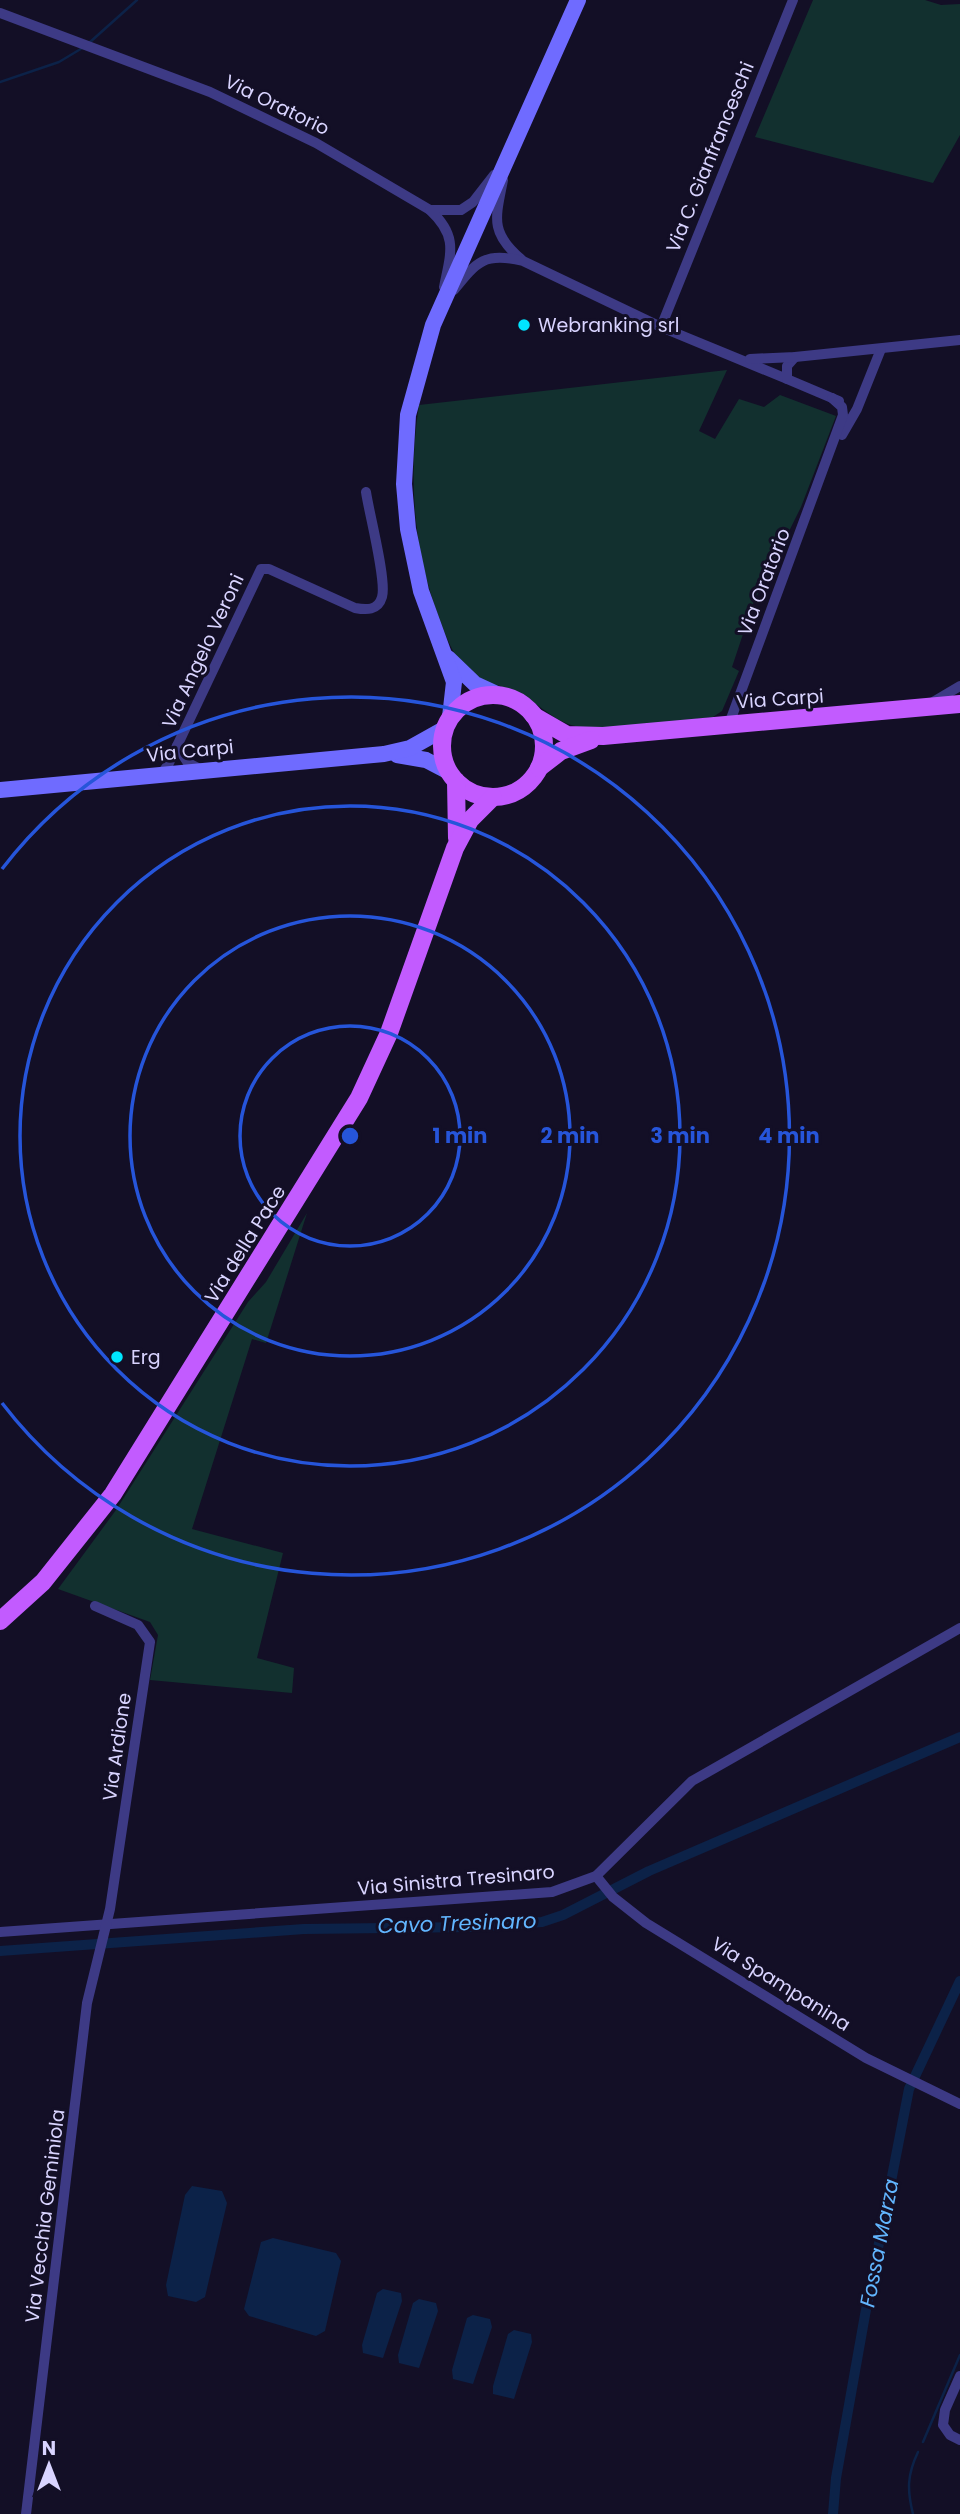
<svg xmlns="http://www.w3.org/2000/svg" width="960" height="2514" font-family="Poppins,sans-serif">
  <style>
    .green { fill: #12302f }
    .water { fill: #0c2248 }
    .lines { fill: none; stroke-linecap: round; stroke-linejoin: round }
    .stream { stroke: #0c2248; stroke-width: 2.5 }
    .canal { stroke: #0c2248; stroke-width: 10 }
    .street { stroke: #3d3a85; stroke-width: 10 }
    .secondary { stroke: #6f6bff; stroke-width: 16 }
    .primary { stroke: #c25bff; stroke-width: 18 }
    .ring { fill: none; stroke: #2655da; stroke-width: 3.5 }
    .poi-dot { fill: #00e5ff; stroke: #130f26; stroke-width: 2.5 }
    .labels { text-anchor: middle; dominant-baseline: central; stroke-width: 6; stroke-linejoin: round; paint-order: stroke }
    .street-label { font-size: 19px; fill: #d9d4ff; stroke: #130f26 }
    .poi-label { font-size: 19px; fill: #d9d4ff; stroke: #130f26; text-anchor: start }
    .water-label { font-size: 21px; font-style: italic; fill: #62b6ff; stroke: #130f26 }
    .centre { fill: #2655da; stroke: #130f26; stroke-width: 3.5 }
    .ring-label { font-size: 21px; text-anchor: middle; font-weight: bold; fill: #2655da; stroke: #130f26; stroke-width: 6; stroke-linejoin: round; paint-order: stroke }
  </style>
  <rect width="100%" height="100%" fill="#130f26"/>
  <g class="green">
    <path d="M813 0H925L941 5 960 4V135L933 183 755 137Z"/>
    <path d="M727 370 699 431 715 439 739 399 764 407 780 395 836 416 801 507 753 604 732 667 739 671 722 711 713 717C670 721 623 733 580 727 555 723 542 706 521 694 502 684 479 684 464 667 452 653 446 636 440 620 413 551 408 477 419 405Z"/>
    <path d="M307 1213 266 1343 252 1339 192 1529 283 1553 257 1658 294 1668 292 1693 150 1680 158 1635 150 1622 58 1589 116 1510 248 1302 266 1282Z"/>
  </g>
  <g class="water">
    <path d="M192 2186 222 2191 227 2203 205 2297 196 2302 168 2296 166 2285 185 2195Z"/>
    <path d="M273 2238 336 2253 341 2261 325 2331 316 2336 249 2316 244 2309 261 2242Z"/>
    <path d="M383 2289 401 2293 402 2301 383 2358 363 2353 362 2345 377 2293Z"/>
    <path d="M419 2299 436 2303 438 2311 419 2368 399 2363 398 2355 413 2303Z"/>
    <path d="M473 2315 490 2319 492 2327 473 2384 453 2379 452 2370 467 2318Z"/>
    <path d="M514 2330 531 2334 532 2342 514 2399 493 2394V2386L508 2334Z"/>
  </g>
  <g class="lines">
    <g class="stream">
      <path d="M89 43 137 0"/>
      <path d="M0 82 59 62 84 47"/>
      <path d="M923 2442 960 2355"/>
      <path d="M913 2514C907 2490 907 2475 918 2452"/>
    </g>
    <g class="canal">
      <path d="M0 1951 304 1929 472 1927 542 1922 563 1915 649 1871 960 1737"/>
      <path d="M833 2514 836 2478 865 2315 909 2089 960 1981"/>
    </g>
    <g class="street">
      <path d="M0 13 210 92 316 143 430 210H461L473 202 494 175"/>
      <path d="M503 180C496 217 489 232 521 259"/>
      <path d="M430 210C458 236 451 252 444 287"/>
      <path d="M454 290C477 261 485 252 523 261L661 327 787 379"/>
      <path d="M661 327 793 0"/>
      <path d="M795 357 787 366V379L839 401"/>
      <path d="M750 359 795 357 960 340"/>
      <path d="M842 435 857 409 881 349"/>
      <path d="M933 702 960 686"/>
      <path d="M729 724 843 415 842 407 832 398"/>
      <path d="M177 746 188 763 202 770"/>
      <path d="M160 776 168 765 261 569H269L355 608C366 610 378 611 382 597 387 581 369 513 366 492"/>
      <path d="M596 1876 613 1897 646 1923 866 2058 960 2104"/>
      <path d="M0 1932 552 1892 596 1876 692 1781 960 1628"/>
      <path d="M960 2376 945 2410 943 2425 950 2435 960 2440"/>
      <path d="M26 2514 87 2003 110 1909 150 1642 138 1625 95 1606"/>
    </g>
    <g class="secondary">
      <path d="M448 658 475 684 499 695"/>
      <path d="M450 717 454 682 421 591 408 529 404 484 408 415 433 325 578 0"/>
      <path d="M397 755 426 760 449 772"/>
      <path d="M0 790 384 754 410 748 444 729"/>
    </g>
    <g class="primary">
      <circle cx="493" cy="746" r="51"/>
      <path d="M534 716 567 735 603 736 960 704"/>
      <path d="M539 768 561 751 591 740"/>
      <path d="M456 781 457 838"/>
      <path d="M0 1621 43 1582 113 1494 359 1098 389 1033 455 848 470 820 493 797"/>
    </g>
  </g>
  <g class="ring">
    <circle cx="350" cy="1136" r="110"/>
    <circle cx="350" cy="1136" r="220"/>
    <circle cx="350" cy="1136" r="330"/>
    <path d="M2 869A439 439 0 1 1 2 1403"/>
  </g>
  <g class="poi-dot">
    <circle cx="524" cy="325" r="7"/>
    <circle cx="117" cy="1357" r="7"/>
  </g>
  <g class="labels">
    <g class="street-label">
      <text transform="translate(277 105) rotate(26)">Via Oratorio</text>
      <text transform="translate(710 157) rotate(-68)">Via C. Gianfranceschi</text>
      <text transform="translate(764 582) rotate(-69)">Via Oratorio</text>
      <text transform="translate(203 651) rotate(-65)">Via Angelo Veroni</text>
      <text transform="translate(780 699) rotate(-4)">Via Carpi</text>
      <text transform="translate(190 751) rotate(-6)">Via Carpi</text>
      <text transform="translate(245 1244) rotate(-58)">Via della Pace</text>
      <text transform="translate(117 1747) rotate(-82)">Via Ardione</text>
      <text transform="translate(456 1880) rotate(-5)">Via Sinistra Tresinaro</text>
      <text transform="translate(781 1984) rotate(32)">Via Spampanina</text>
      <text transform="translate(45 2216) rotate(-83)">Via Vecchia Geminiola</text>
    </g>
    <g class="poi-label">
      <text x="538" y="325">Webranking srl</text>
      <text x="131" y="1357">Erg</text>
    </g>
    <g class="water-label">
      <text transform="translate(457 1923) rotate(-2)">Cavo Tresinaro</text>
      <text transform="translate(879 2243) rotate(-79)">Fossa Marza</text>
    </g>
  </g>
  <circle cx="350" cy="1136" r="10" class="centre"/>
  <g class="ring-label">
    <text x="460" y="1143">1 min</text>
    <text x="570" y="1143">2 min</text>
    <text x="680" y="1143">3 min</text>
    <text x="789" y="1143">4 min</text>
  </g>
  <g transform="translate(49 2465)" stroke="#130f26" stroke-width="5" paint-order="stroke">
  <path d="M0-5L12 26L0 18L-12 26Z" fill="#d9d4ff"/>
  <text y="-10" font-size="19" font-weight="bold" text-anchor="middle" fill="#d9d4ff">N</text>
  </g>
</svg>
